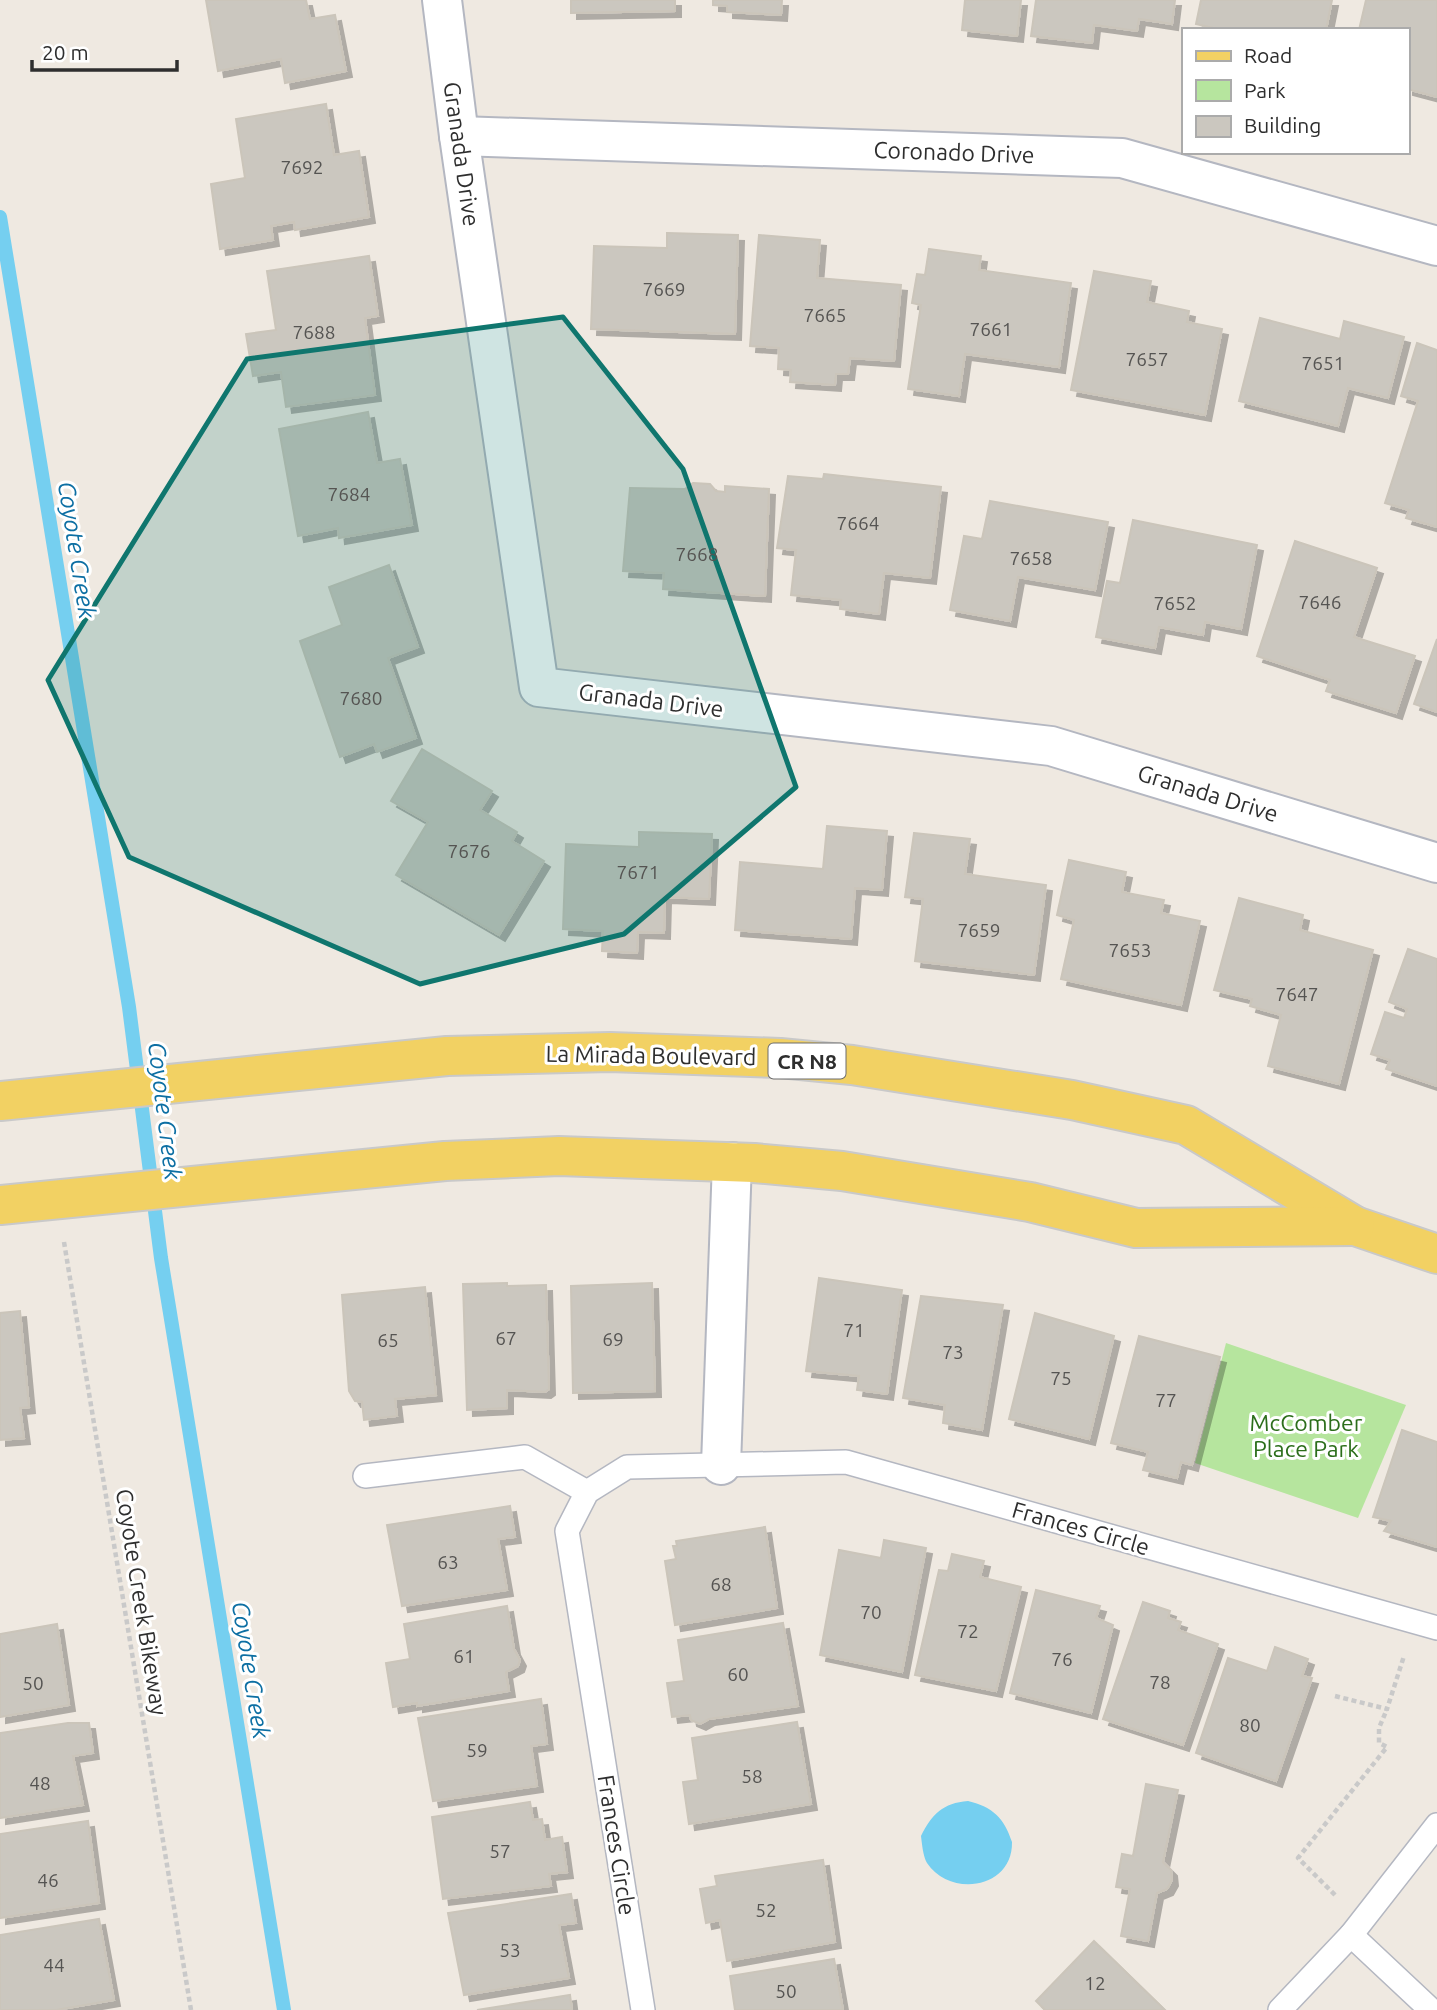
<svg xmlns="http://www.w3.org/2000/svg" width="1437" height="2010" font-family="Ubuntu,sans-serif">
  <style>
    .green { fill: #b6e59e }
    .water { fill: #75cff0 }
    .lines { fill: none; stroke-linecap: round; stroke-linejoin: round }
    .stream { stroke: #75cff0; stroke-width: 14 }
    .building { fill: #cbc7bf; stroke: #cbc5ba; stroke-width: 2; filter: url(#shadow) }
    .lane-casing { stroke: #b4b7c1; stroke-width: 26 }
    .street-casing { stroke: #b4b7c1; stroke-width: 42 }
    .primary-casing { stroke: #c9c9c9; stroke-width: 42 }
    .path { stroke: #c9c9c9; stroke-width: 4.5; stroke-dasharray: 5 3.5; stroke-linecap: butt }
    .lane { stroke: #fff; stroke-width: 23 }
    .street { stroke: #fff; stroke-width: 38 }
    .primary { stroke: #f2d163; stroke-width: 38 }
    .marked { fill: #0f766e; fill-opacity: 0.2; stroke: #0f766e; stroke-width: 5; stroke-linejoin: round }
    .labels { text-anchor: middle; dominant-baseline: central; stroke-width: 6; stroke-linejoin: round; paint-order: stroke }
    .number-label { font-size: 19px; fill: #555452 }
    .shield { fill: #fff; stroke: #6d6d6d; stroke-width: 2 }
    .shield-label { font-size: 21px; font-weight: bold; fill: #2e2e2e }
    .street-label { font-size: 23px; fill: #2e2e2e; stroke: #fff }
    .park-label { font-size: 23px; fill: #2c6e1b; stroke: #fff }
    .water-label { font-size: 24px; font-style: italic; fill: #0d6fa3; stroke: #fff }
  </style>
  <defs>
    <filter id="shadow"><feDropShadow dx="6" dy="6" stdDeviation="0" flood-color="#0004"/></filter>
  </defs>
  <rect width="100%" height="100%" fill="#efe9e1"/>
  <path class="green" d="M1226 1343 1406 1405 1358 1518 1195 1463Z"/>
  <path class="water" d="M968 1801C993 1807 1004 1818 1012 1842 1013 1889 950 1898 927 1863 923 1856 922 1844 921 1836 932 1814 943 1803 968 1801Z"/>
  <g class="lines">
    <path class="stream" d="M0 217 129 1007 161 1258 284 2010"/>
  </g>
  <g class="building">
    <path d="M206 0H306L310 19 335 15 346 71 285 83 281 59 218 71Z"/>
    <path d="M571 0H675V11L571 13Z"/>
    <path d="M713 0H782L781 15 727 12V6L713 5Z"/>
    <path d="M965 0H1021L1017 36 962 30Z"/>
    <path d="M1036 0H1175L1172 24 1139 19 1137 31 1094 25 1092 43 1031 36Z"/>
    <path d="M1201 0H1332L1326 30H1222L1196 24Z"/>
    <path d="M1366 0H1437V97L1407 89V30H1359Z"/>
    <path d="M326 104 334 155 359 151 369 217 295 230 294 222 271 226 273 240 220 249 211 184 245 178 236 119Z"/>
    <path d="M667 233 738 235 735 334 591 329 594 246 667 248Z"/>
    <path d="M759 235 820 240 817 278 901 285 894 361 850 358 848 374H836L835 385 790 382 791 370 778 369 779 348 750 346Z"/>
    <path d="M929 249 981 256 979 270 1071 283 1059 367 965 354 959 396 908 389 921 305 912 303 917 274 925 275Z"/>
    <path d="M369 256 378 316 365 318 375 395 286 407 281 372 253 376 246 334 276 330 267 271Z"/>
    <path d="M1094 271 1151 281 1147 302 1189 311 1187 322 1222 329 1205 415 1071 390Z"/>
    <path d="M1260 318 1340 339 1344 321 1404 337 1388 398 1348 388 1338 426 1239 401Z"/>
    <path d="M1417 343 1437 350V527L1406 518 1409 510 1385 503 1418 401 1401 396Z"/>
    <path d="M368 412 377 463 400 459 412 525 339 538 338 528 298 536 279 429Z"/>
    <path d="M824 474 941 487 930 578 884 573 879 614 840 609 841 600 791 595 796 550 777 548 788 476 823 479Z"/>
    <path d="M693 483 710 484 716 491 725 492V486L769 489 765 596 663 589 664 573 623 571 630 488 685 489Z"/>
    <path d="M990 501 1108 522 1095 590 1018 577 1010 621 950 610 964 536 982 539Z"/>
    <path d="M1133 520 1257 545 1241 629 1205 622 1203 635 1159 627 1155 648 1096 637 1107 581 1120 583Z"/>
    <path d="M1295 541 1377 568 1354 637 1415 656 1396 713 1326 691 1330 680 1257 656Z"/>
    <path d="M389 565 418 647 388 658 416 738 377 752 374 744 340 757 300 641 342 625 329 587Z"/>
    <path d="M1437 639V712L1414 704Z"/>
    <path d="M422 749 492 791 480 810 517 832 512 841 544 861 499 935 396 875 428 822 391 801Z"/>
    <path d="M827 826 887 831 882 890 855 888 851 939 735 930 740 862 823 869Z"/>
    <path d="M639 832 712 834 709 899 665 897 664 933 638 932 637 953 602 951 603 931 563 929 566 844 639 847Z"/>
    <path d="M914 833 970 839 965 874 1046 885 1034 975 915 961 923 899 905 897Z"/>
    <path d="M1069 860 1126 872 1122 892 1164 900 1161 913 1200 921 1181 1005 1061 979 1074 920 1057 915Z"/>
    <path d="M1239 898 1303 915 1300 930 1373 950 1339 1084 1268 1066 1281 1015 1250 1006 1252 999 1214 990Z"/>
    <path d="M1408 949 1437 959V1086L1386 1069 1390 1060 1371 1054 1385 1012 1404 1018 1407 1009 1389 1002Z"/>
    <path d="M819 1278 902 1290 887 1394 857 1390 859 1376 806 1371Z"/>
    <path d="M507 1283V1286L546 1285 549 1389 545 1392 507 1390V1408L467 1410 463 1284Z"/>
    <path d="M652 1283 655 1391 573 1393 571 1286Z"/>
    <path d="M425 1287 436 1395 395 1399 397 1416 364 1420 362 1402 355 1401 349 1391 342 1295Z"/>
    <path d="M921 1296 1003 1305 982 1430 943 1423 945 1405 903 1398Z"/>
    <path d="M20 1311 29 1407 20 1408 24 1438 0 1440V1313Z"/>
    <path d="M1035 1313 1114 1336 1089 1439 1009 1419Z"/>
    <path d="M1139 1336 1220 1357 1192 1465 1181 1462 1177 1478 1143 1470 1148 1452 1111 1443Z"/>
    <path d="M1402 1430 1437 1442V1547L1384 1531 1391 1521 1373 1517Z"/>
    <path d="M510 1506 515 1537 498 1539 507 1590 402 1606 387 1525Z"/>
    <path d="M765 1527 777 1608 675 1625 665 1561 676 1559 673 1546H677L676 1541Z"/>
    <path d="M884 1540 926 1548 902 1672 820 1655 839 1550 881 1558Z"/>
    <path d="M952 1554 984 1561 980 1577 1021 1587 996 1691 915 1675 939 1570 948 1571Z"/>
    <path d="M1036 1590 1100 1606 1096 1618 1113 1625 1091 1713 1010 1693Z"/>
    <path d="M1143 1602 1170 1611 1168 1618 1181 1622 1178 1630 1218 1644 1183 1745 1103 1719Z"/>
    <path d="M507 1606 514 1649 520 1660 518 1666 506 1672 509 1691 417 1706V1703L393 1707 386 1663 410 1659 404 1624Z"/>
    <path d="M783 1623 798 1706 709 1719 700 1724 691 1720 690 1715 672 1717 667 1683 684 1681 678 1640Z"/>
    <path d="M57 1624 69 1705 0 1717V1634Z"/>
    <path d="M1275 1647 1308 1659 1302 1676 1312 1678 1276 1781 1196 1753 1228 1658 1267 1671Z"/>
    <path d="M541 1699 547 1744 531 1746 537 1786 433 1801 418 1718Z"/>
    <path d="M797 1722 811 1804 689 1824 683 1782 698 1780 692 1738Z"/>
    <path d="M68 1723H89L93 1753 73 1756 83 1805 0 1818V1733Z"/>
    <path d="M1146 1784 1178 1790 1163 1862 1171 1870 1172 1880 1167 1889 1157 1893 1148 1941 1121 1936 1130 1889 1116 1887 1122 1854 1133 1856Z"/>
    <path d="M530 1802 533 1820 542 1819 545 1840 562 1837 567 1872 549 1874 551 1886 443 1899 432 1817Z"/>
    <path d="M88 1821 99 1903 0 1918V1834Z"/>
    <path d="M823 1860 835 1942 727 1961 720 1920 706 1923 700 1889 717 1886 715 1876Z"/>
    <path d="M571 1894 576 1923 559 1925 569 1978 464 1995 448 1913Z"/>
    <path d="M99 1919 114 2000 56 2010H0V1935Z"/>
    <path d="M1094 1941 1165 2010H1045L1036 2001Z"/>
    <path d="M834 1959 843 2010H735L730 1976Z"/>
    <path d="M570 1995 572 2010H477Z"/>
  </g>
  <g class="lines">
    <defs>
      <g id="lane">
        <path d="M365 1476 525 1457 587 1492"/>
        <path d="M1351 1935 1431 2010"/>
        <path d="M643 2010 567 1531 587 1492 627 1467 846 1462 1437 1628"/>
        <path d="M1280 2010 1351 1935 1437 1825"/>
      </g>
      <g id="street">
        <path d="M442 0 459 136 539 687 1051 746 1437 863"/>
        <path d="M459 136 1122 158 1437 246"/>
        <path d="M721 1465 732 1162"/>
      </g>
      <g id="primary">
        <path d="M0 1101 447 1056 610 1052 780 1058 852 1065 1072 1100 1186 1125 1355 1226 1437 1254"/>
        <path d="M0 1205 445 1161 559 1156 754 1163 842 1171 1030 1202 1136 1228 1355 1226"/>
      </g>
    </defs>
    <use href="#lane" class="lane-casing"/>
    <use href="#street" class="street-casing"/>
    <use href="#primary" class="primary-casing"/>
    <g class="path">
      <path d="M64 1242 191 2010"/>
      <path d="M1335 1696 1387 1709 1404 1656"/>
      <path d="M1335 1895 1298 1858 1387 1747 1379 1743V1728L1387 1709"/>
    </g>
    <use href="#lane" class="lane"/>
    <use href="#street" class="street"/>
    <use href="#primary" class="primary"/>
  </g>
  <path class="marked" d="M563 317 683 469 796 787 624 934 420 984 129 857 48 680 247 359Z"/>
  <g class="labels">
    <g class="number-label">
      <text x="302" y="167">7692</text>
      <text x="664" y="289">7669</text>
      <text x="825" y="315">7665</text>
      <text x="991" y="329">7661</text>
      <text x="314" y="332">7688</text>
      <text x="1147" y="359">7657</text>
      <text x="1323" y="363">7651</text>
      <text x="349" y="494">7684</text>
      <text x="858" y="523">7664</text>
      <text x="697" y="554">7668</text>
      <text x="1031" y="558">7658</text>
      <text x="1320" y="602">7646</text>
      <text x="1175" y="603">7652</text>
      <text x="361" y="698">7680</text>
      <text x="469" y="851">7676</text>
      <text x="638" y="872">7671</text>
      <text x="979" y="930">7659</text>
      <text x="1130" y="950">7653</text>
      <text x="1297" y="994">7647</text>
      <text x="854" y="1330">71</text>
      <text x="506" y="1338">67</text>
      <text x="613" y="1339">69</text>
      <text x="388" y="1340">65</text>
      <text x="953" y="1352">73</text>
      <text x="1061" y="1378">75</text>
      <text x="1166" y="1400">77</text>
      <text x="448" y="1562">63</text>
      <text x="721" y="1584">68</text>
      <text x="871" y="1612">70</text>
      <text x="968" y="1631">72</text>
      <text x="464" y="1656">61</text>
      <text x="1062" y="1659">76</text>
      <text x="738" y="1674">60</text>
      <text x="1160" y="1682">78</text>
      <text x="33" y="1683">50</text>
      <text x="1250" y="1725">80</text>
      <text x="477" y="1750">59</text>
      <text x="752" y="1776">58</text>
      <text x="40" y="1783">48</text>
      <text x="500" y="1851">57</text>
      <text x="48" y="1880">46</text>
      <text x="766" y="1910">52</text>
      <text x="510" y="1950">53</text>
      <text x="54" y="1965">44</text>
      <text x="1095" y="1983">12</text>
      <text x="786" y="1991">50</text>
    </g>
    <rect class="shield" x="768.5" y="1043.5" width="77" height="35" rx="5"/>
    <g class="shield-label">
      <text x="807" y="1061">CR N8</text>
    </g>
    <g class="street-label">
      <text transform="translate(954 152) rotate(2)">Coronado Drive</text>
      <text transform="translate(462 154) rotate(82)">Granada Drive</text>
      <text transform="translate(651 700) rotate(7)">Granada Drive</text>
      <text transform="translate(1208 793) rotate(17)">Granada Drive</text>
      <text transform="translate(651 1055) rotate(1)">La Mirada Boulevard</text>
      <text transform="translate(1081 1528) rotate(16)">Frances Circle</text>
      <text transform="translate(142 1602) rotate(81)">Coyote Creek Bikeway</text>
      <text transform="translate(617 1845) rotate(81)">Frances Circle</text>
    </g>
    <g class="park-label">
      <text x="1306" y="1422">McComber<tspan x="1306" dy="26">Place Park</tspan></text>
    </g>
    <g class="water-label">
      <text transform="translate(77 550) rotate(81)">Coyote Creek</text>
      <text transform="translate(165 1111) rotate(83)">Coyote Creek</text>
      <text transform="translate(251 1670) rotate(81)">Coyote Creek</text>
    </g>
  </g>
  <rect x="1182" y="28" width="228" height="126" fill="#ffffff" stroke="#ababab" stroke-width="2"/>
  <rect x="1196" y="51" width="35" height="10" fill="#f2d163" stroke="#ababab" stroke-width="2"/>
  <text x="1244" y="63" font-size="21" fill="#2e2e2e">Road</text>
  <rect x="1196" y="80" width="35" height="21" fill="#b6e59e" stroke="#ababab" stroke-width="2"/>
  <text x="1244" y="98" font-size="21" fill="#2e2e2e">Park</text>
  <rect x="1196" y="116" width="35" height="21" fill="#cbc7bf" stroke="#ababab" stroke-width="2"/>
  <text x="1244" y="133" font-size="21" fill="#2e2e2e">Building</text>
  <path d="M32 60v10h145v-10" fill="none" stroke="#2e2e2e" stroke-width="3.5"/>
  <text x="42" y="60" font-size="21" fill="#2e2e2e" stroke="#ffffff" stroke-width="5" paint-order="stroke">20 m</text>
</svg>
